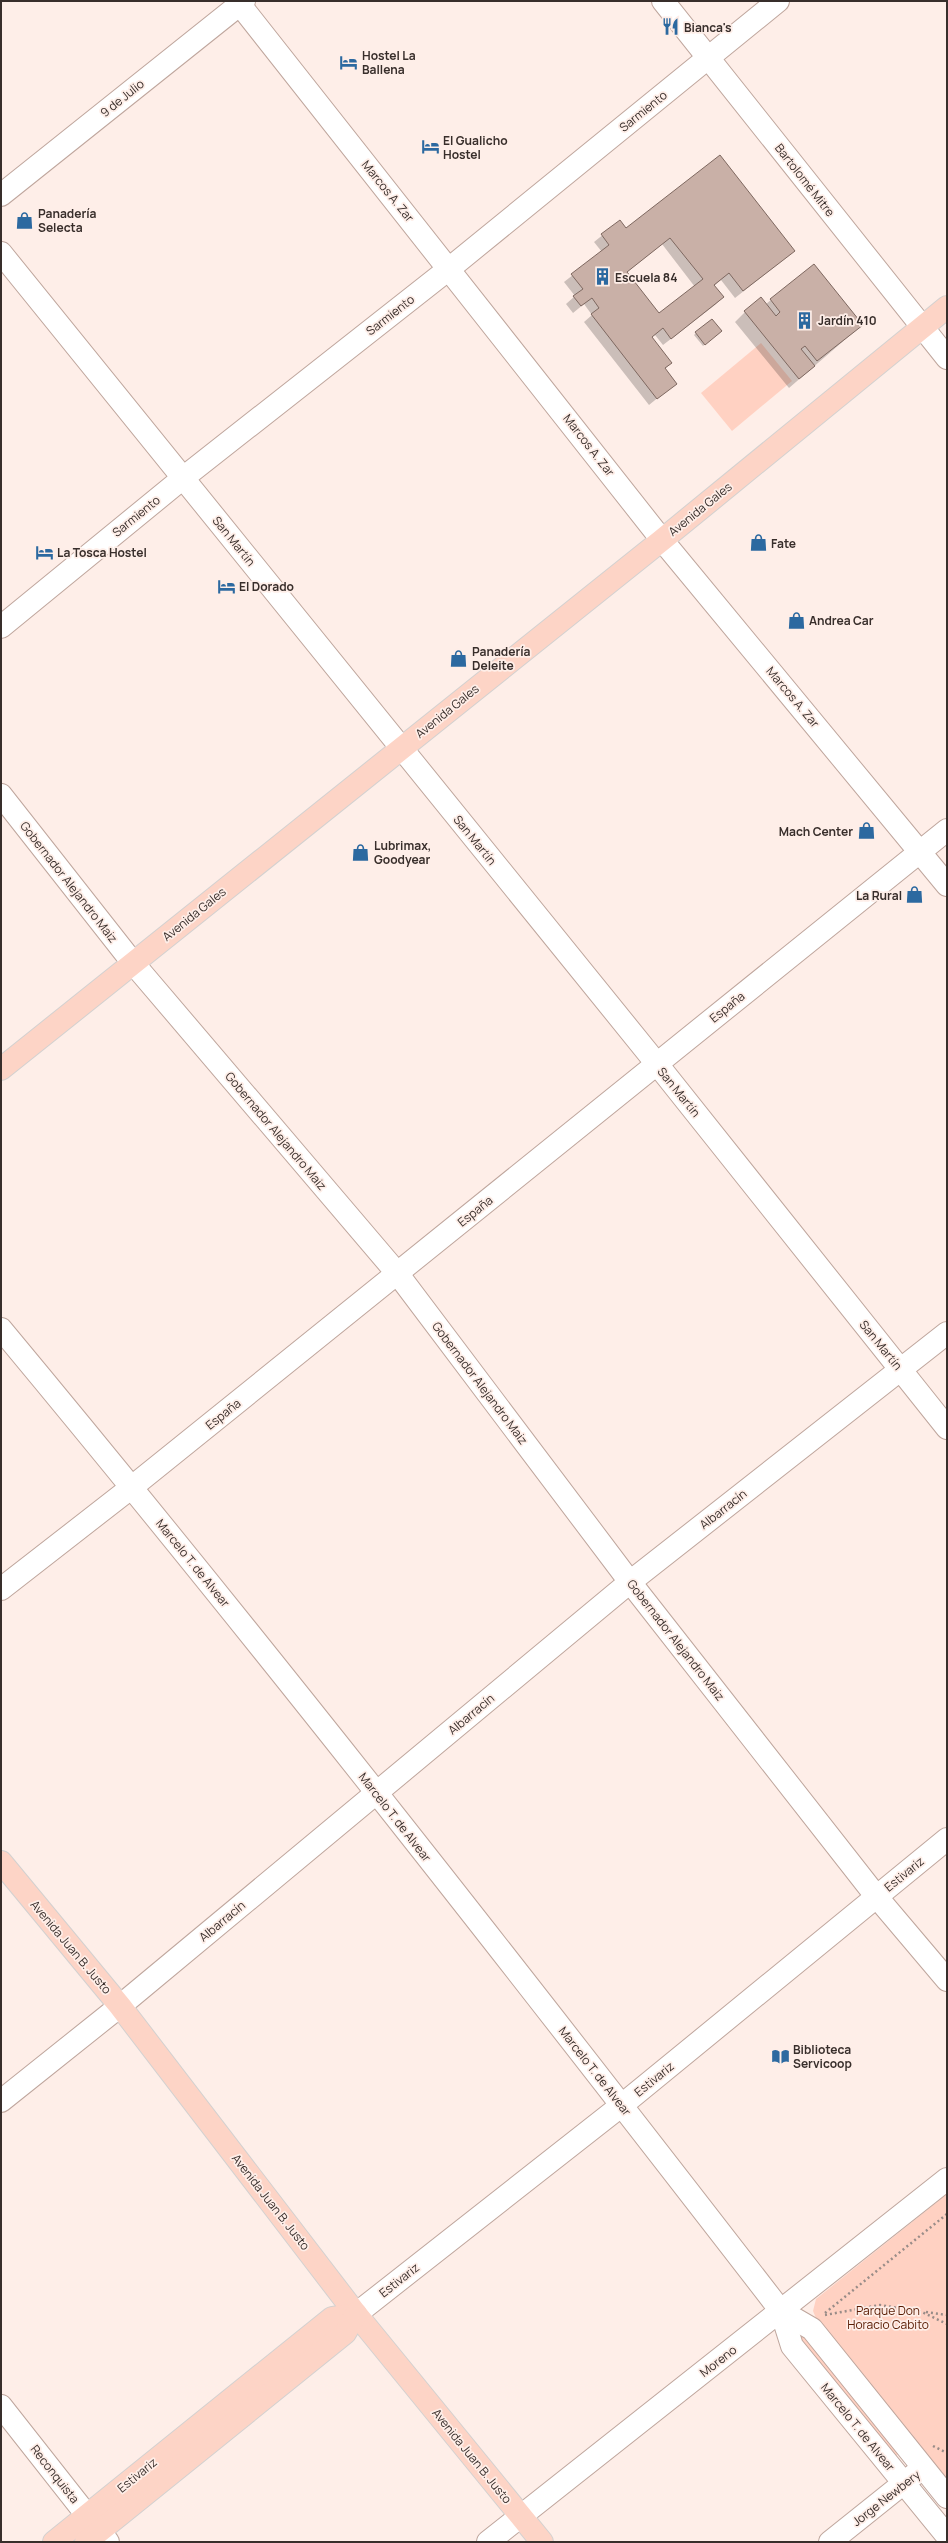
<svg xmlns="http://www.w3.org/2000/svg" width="948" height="2543" font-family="Manrope,sans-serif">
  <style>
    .green { fill: #ffd1c2 }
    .shadow { fill: #0003; fill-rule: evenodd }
    .building { fill: #c9b0a7; stroke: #7e6860; fill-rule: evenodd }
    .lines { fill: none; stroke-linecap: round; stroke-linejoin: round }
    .minor-casing { stroke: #bfa69d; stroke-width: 24 }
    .major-casing { stroke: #d3d1d0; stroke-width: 24 }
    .path { stroke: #998c88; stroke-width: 2.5; stroke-dasharray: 2 3; stroke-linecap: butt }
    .minor { stroke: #fff; stroke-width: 22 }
    .major { stroke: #fdd4c6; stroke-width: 22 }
    .labels { text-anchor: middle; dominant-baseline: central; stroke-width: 3.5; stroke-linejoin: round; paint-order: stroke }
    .poi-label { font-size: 12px; font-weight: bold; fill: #382e2b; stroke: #feeee8; text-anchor: start }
    .street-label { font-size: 12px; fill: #382e2b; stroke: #feeee8 }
    .park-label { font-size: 12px; fill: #591b02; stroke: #feeee8 }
  </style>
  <rect width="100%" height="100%" fill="#feeee8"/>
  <g class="green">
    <path d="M761 343 792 381 732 431 701 393Z"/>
    <path d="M947 2194V2484L818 2323 813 2311 816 2299Z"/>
    <path d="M803 2335 899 2453 895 2457 800 2338Z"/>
  </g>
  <g class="shadow">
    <path d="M620 221 626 229 794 251 735 298 721 280 714 286 723 297 715 305 663 345 655 335 651 338 671 363 665 369 676 383 649 405 584 322 592 315 584 304 573 313 566 304 575 296 564 282 602 252 594 242ZM662 244 695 287 659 315 626 273Z"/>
    <path d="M814 265 862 325 789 388 735 322 745 312 766 304Z"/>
    <path d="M696 333H719L703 346 694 335Z"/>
  </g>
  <g class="building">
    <path d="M720 155 795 251 743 291 729 273 714 285 724 297 671 339 663 328 652 337 672 363 665 368 677 384 657 399 591 314 599 308 592 298 581 306 573 296 583 289 571 274 609 245 601 234 620 220 626 228ZM670 238 703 279 659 313 627 272Z"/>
    <path d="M814 264 863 325 817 361 805 346 801 349 815 366 799 379 744 311 761 297 776 316 780 312 770 299Z"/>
    <path d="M712 319 722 331 705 345 695 332Z"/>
  </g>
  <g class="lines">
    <defs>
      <g id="minor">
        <path d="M237 1 662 540 947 885"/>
        <path d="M663 1 947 358"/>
        <path d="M1 195 244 1"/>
        <path d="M1 253 657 1064 947 1428"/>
        <path d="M1 627 183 478 450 268 778 1"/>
        <path d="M1 795 133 963 397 1273 630 1582 876 1896 947 1980"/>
        <path d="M1 1329C268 1650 525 1980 781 2311L792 2346 947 2536"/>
        <path d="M1 1589 132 1487 947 830"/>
        <path d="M1 2101 120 2006 630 1582 947 1333"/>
        <path d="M781 2311 812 2329 947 2497"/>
        <path d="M356 2314 622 2105 947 1839"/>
        <path d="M1 2406 108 2542"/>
        <path d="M488 2542 947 2179"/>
        <path d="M830 2542 915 2474"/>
      </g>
      <g id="major">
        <path d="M1 1069 662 540 947 307"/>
        <path d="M1 1862 120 2006 356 2314 542 2542"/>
        <path d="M54 2542 332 2318 356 2314"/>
        <path d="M86 2542 345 2333 356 2314"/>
      </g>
    </defs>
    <use href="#minor" class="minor-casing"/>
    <use href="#major" class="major-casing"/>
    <g class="path">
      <path d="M926 2312 947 2315"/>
      <path d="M825 2313 947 2214"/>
      <path d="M825 2315 880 2305 922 2312 947 2324"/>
      <path d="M933 2446 947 2453"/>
    </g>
    <use href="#minor" class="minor"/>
    <use href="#major" class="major"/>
  </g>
  <defs>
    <symbol id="restaurant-bare" viewBox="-9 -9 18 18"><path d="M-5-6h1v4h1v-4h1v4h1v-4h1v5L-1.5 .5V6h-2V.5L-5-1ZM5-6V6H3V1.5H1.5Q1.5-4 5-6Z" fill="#2c69a0" stroke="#feeee8" stroke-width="2.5" paint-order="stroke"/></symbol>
    <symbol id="hotel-bare" viewBox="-9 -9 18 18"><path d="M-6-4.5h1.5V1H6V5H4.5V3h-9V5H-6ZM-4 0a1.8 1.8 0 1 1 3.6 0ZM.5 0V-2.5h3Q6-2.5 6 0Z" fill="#2c69a0" stroke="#feeee8" stroke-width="2.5" paint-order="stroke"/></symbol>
    <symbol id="shop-bare" viewBox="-9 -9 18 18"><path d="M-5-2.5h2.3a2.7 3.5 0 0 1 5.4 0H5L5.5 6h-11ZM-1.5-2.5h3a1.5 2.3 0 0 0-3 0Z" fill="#2c69a0" stroke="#feeee8" stroke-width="2.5" paint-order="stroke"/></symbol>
    <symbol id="building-bare" viewBox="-9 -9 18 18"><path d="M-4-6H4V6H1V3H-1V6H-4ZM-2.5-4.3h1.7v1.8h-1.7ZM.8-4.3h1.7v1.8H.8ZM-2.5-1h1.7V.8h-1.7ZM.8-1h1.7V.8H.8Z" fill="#2c69a0" stroke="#feeee8" stroke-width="2.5" paint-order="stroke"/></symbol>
    <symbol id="library-bare" viewBox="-9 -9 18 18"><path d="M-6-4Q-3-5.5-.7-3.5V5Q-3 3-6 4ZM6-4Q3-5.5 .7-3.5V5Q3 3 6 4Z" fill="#2c69a0" stroke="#feeee8" stroke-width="2.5" paint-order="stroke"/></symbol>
  </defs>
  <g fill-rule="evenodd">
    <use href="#restaurant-bare" x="658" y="14" width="25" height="25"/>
    <use href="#hotel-bare" x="336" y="50" width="25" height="25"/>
    <use href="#hotel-bare" x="418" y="134" width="25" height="25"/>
    <use href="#shop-bare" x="12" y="208" width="25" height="25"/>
    <use href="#building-bare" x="590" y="264" width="25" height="25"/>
    <use href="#building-bare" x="792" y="308" width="25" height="25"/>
    <use href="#shop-bare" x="746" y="530" width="25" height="25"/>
    <use href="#hotel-bare" x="32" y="540" width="25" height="25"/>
    <use href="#hotel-bare" x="214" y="574" width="25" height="25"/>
    <use href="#shop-bare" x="784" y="608" width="25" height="25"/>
    <use href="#shop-bare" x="446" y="646" width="25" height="25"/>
    <use href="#shop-bare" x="854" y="818" width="25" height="25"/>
    <use href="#shop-bare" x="348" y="840" width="25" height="25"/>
    <use href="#shop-bare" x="902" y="882" width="25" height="25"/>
    <use href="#library-bare" x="768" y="2044" width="25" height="25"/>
  </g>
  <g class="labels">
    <g class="poi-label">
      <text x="684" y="27">Bianca's</text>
      <text x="362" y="55">Hostel La<tspan x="362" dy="14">Ballena</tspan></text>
      <text x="443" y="140">El Gualicho<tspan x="443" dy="14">Hostel</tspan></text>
      <text x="38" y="213">Panadería<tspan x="38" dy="14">Selecta</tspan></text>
      <text x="615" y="277">Escuela 84</text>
      <text x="818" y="320">Jardín 410</text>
      <text x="771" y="543">Fate</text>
      <text x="57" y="552">La Tosca Hostel</text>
      <text x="239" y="586">El Dorado</text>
      <text x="809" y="620">Andrea Car</text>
      <text x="472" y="651">Panadería<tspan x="472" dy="14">Deleite</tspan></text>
      <text x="853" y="831" text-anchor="end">Mach Center</text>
      <text x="374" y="845">Lubrimax,<tspan x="374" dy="14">Goodyear</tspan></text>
      <text x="902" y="895" text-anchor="end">La Rural</text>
      <text x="793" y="2049">Biblioteca<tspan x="793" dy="14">Servicoop</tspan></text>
    </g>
    <g class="street-label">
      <text transform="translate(122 98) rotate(-39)">9 de Julio</text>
      <text transform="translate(643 111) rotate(-39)">Sarmiento</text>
      <text transform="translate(805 180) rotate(52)">Bartolomé Mitre</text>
      <text transform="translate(388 191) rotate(51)">Marcos A. Zar</text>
      <text transform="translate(390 315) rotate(-38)">Sarmiento</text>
      <text transform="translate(589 445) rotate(52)">Marcos A. Zar</text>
      <text transform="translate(700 509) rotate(-39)">Avenida Gales</text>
      <text transform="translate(136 516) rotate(-39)">Sarmiento</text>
      <text transform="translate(234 541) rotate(51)">San Martín</text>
      <text transform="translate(793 697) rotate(50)">Marcos A. Zar</text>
      <text transform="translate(447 711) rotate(-39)">Avenida Gales</text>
      <text transform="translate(475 840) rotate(51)">San Martín</text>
      <text transform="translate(69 882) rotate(52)">Gobernador Alejandro Maiz</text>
      <text transform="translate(194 914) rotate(-39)">Avenida Gales</text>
      <text transform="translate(727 1007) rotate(-39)">España</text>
      <text transform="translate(679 1092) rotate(51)">San Martín</text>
      <text transform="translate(276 1131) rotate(50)">Gobernador Alejandro Maiz</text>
      <text transform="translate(475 1211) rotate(-39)">España</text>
      <text transform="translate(881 1345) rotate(51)">San Martín</text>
      <text transform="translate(480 1383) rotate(53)">Gobernador Alejandro Maiz</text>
      <text transform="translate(223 1414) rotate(-39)">España</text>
      <text transform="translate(723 1509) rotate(-38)">Albarracín</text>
      <text transform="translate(193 1563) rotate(51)">Marcelo T. de Alvear</text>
      <text transform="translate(676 1640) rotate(52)">Gobernador Alejandro Maiz</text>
      <text transform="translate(471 1714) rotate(-40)">Albarracín</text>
      <text transform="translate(395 1817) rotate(52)">Marcelo T. de Alvear</text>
      <text transform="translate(904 1874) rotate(-39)">Estivariz</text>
      <text transform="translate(222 1921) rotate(-40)">Albarracín</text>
      <text transform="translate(71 1947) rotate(50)">Avenida Juan B. Justo</text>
      <text transform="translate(595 2071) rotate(52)">Marcelo T. de Alvear</text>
      <text transform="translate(654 2079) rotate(-39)">Estivariz</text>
      <text transform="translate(271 2202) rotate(52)">Avenida Juan B. Justo</text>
      <text transform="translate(399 2280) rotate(-38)">Estivariz</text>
      <text transform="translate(718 2361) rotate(-38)">Moreno</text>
      <text transform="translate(858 2427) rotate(51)">Marcelo T. de Alvear</text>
      <text transform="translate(472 2456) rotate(51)">Avenida Juan B. Justo</text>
      <text transform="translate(55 2474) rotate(52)">Reconquista</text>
      <text transform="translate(137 2475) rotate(-39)">Estivariz</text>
      <text transform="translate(886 2498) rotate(-38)">Jorge Newbery</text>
    </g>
    <g class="park-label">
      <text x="888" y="2310">Parque Don<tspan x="888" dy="14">Horacio Cabito</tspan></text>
    </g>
  </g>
  <rect width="948" height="2543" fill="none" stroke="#382e2b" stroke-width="4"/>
</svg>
